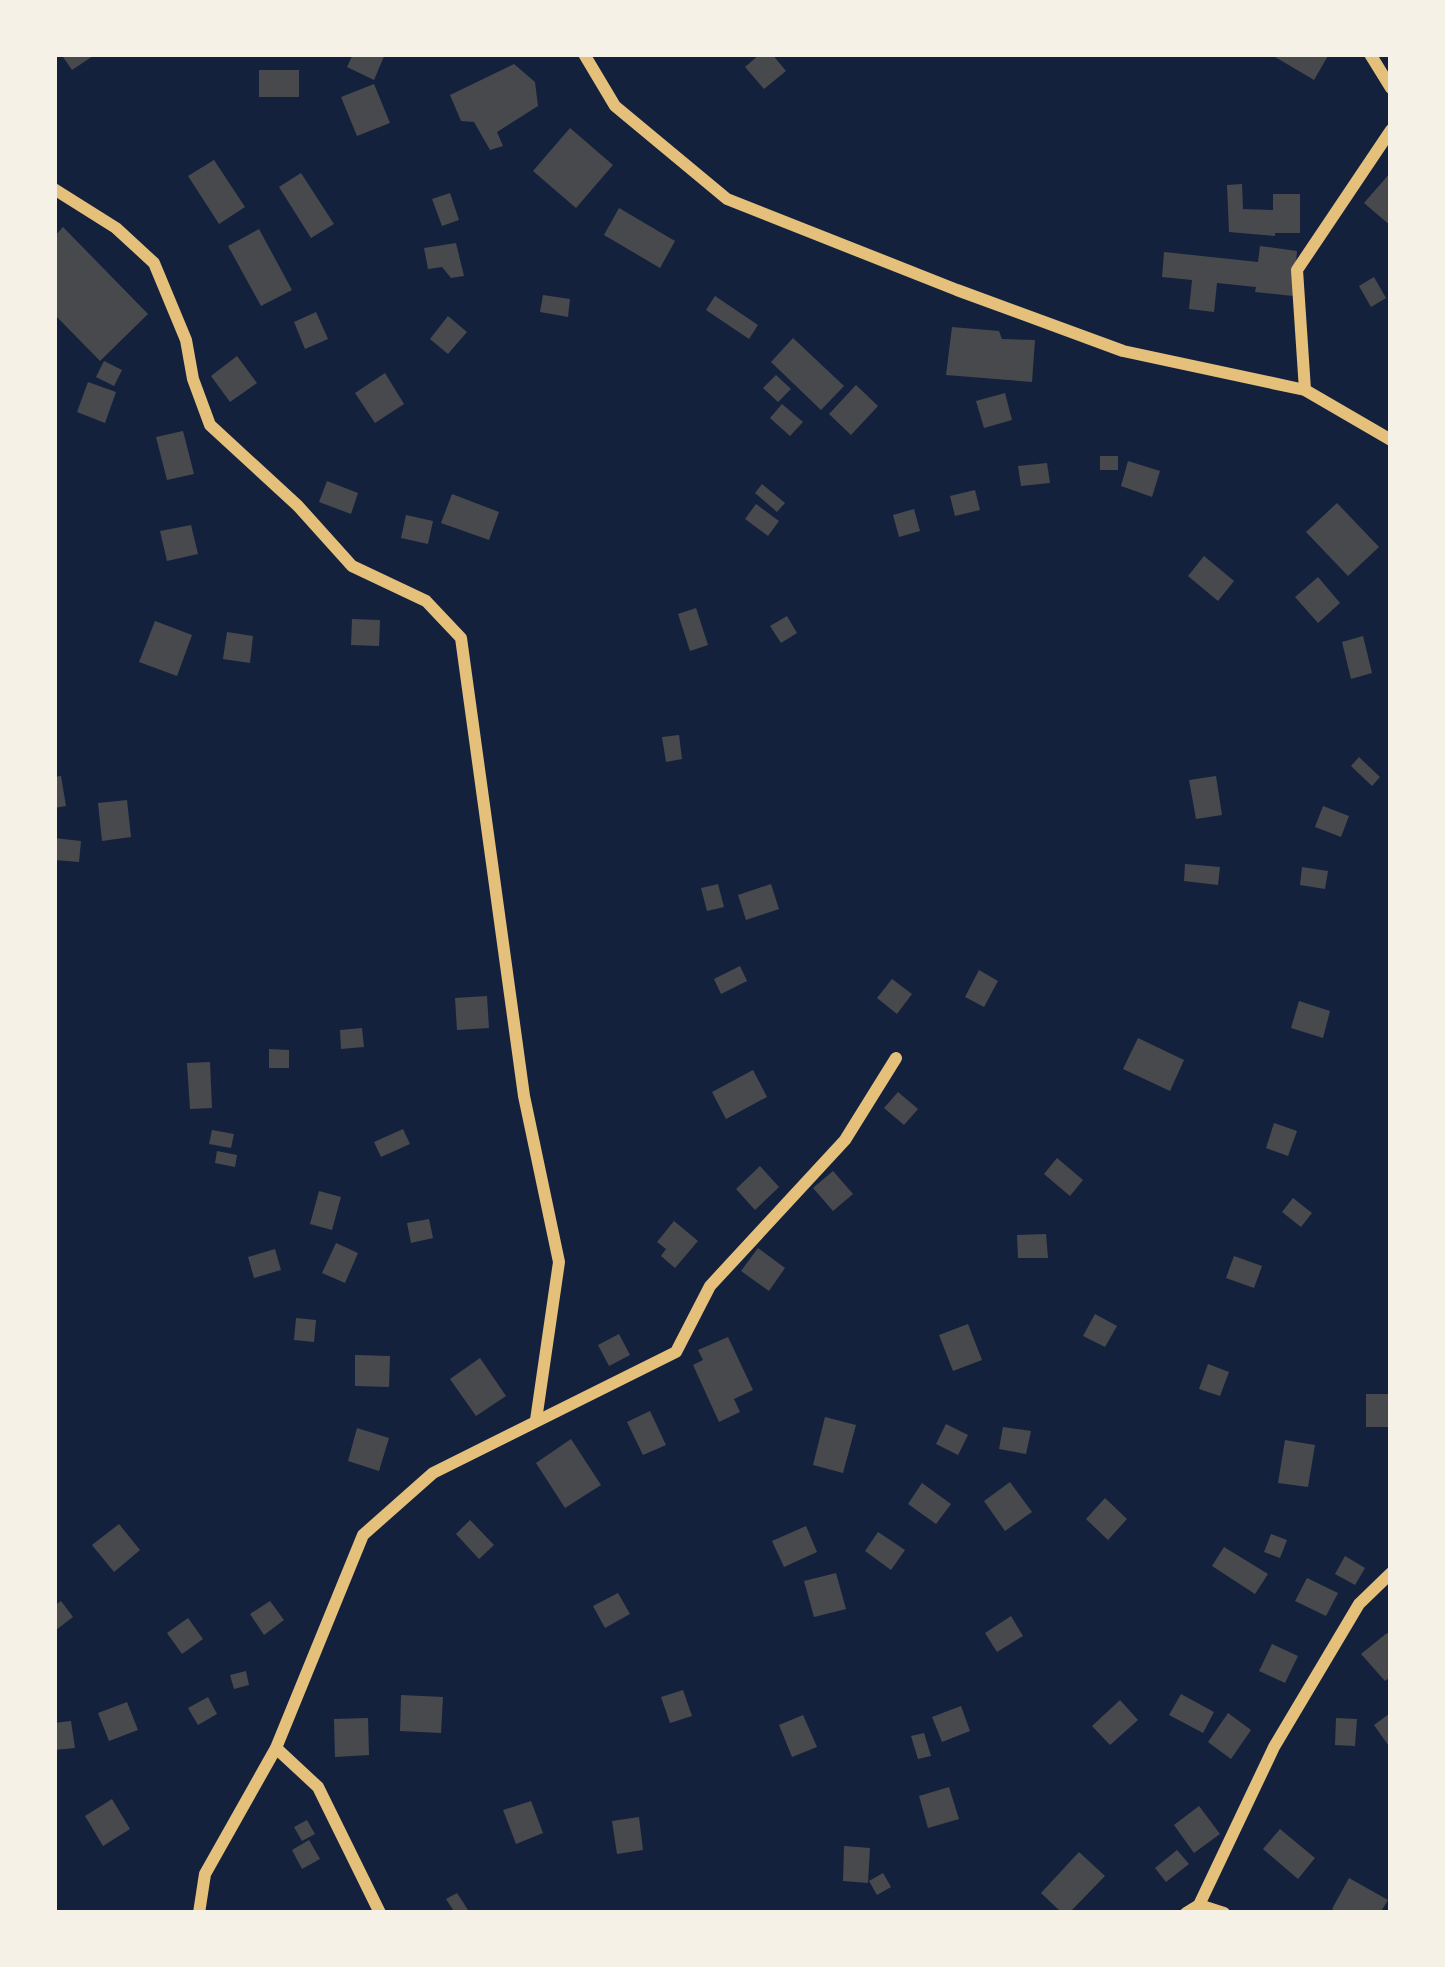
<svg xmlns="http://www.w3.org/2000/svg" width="1445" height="1967" font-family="'Archivo Narrow',sans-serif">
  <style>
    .building { fill: #48494c }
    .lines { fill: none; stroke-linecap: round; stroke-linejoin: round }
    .minor { stroke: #e5c07b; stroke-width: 12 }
  </style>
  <rect width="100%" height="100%" fill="#14213d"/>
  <g class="building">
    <path d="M61 54H96L72 70Z"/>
    <path d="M353 54H385L374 80 347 67Z"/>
    <path d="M760 54H772L786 71 764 89 745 67Z"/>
    <path d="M1270 54H1329L1314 80Z"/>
    <path d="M514 64 535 82 538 106 497 132 503 146 490 150 474 122 461 121 450 95Z"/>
    <rect x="259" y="70" width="40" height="27"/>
    <path d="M374 84 390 123 357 136 341 97Z"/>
    <path d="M570 128 613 165 576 208 533 171Z"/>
    <path d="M214 160 245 207 219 224 188 176Z"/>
    <path d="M1391 172V226L1364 203Z"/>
    <path d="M301 173 334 224 311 238 279 187Z"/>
    <path d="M1242 184 1243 209 1273 210V194H1300V233H1275V236L1229 232 1227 185Z"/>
    <path d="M450 193 459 220 442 226 432 199Z"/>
    <path d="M619 208 675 241 660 268 604 235Z"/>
    <path d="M63 227 148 314 100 361 54 314V278L57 275 54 271V237Z"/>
    <path d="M259 229 292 290 261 306 228 246Z"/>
    <path d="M456 243 464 276 451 278 442 267 428 269 424 248Z"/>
    <path d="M1260 246 1297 251 1293 296 1255 292 1256 287 1217 283 1214 312 1189 309 1192 280 1162 277 1164 252 1258 262Z"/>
    <path d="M1374 277 1386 298 1371 307 1359 286Z"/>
    <path d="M543 295 570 299 568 317 540 312Z"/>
    <path d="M715 296 758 325 749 339 706 310Z"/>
    <path d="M316 312 328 339 305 349 294 322Z"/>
    <path d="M448 316 467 332 448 354 430 339Z"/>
    <path d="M952 327 999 331 1002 339 1035 340 1032 382 946 375Z"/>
    <path d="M793 338 844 386 821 410 771 362Z"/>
    <path d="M237 356 257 383 230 402 211 376Z"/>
    <path d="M104 361 122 370 114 386 96 377Z"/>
    <path d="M385 373 404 404 375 423 355 393Z"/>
    <path d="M776 375 791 389 778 402 763 388Z"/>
    <path d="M88 382 116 392 105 423 77 412Z"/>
    <path d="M856 385 878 406 851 435 829 414Z"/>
    <path d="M1005 393 1012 420 984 428 976 401Z"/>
    <path d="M782 404 803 422 790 436 770 418Z"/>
    <path d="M183 431 194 474 167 480 156 437Z"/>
    <rect x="1100" y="456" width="18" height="14"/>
    <path d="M1128 461 1160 471 1152 497 1121 486Z"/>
    <path d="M1047 463 1050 483 1021 486 1018 466Z"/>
    <path d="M327 481 358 493 351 514 319 502Z"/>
    <path d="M762 484 785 503 777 512 755 493Z"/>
    <path d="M975 490 980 510 955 516 950 496Z"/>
    <path d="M452 494 499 512 489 540 441 523Z"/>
    <path d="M1337 503 1379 547 1348 576 1306 532Z"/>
    <path d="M756 504 779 521 768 536 745 519Z"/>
    <path d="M914 509 920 531 899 537 893 515Z"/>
    <path d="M406 515 433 521 428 544 401 538Z"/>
    <path d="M191 525 198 554 167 561 160 531Z"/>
    <path d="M1204 556 1234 581 1218 601 1188 576Z"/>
    <path d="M1318 577 1340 603 1318 623 1295 597Z"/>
    <path d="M696 608 708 645 690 651 678 614Z"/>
    <path d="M787 616 797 633 781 643 770 626Z"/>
    <path d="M352 619 380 620 379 646 351 645Z"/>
    <path d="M155 621 192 635 177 676 139 662Z"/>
    <path d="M227 632 253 636 250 663 223 659Z"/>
    <path d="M1363 636 1372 673 1351 679 1342 642Z"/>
    <path d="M679 735 682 759 666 762 662 737Z"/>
    <path d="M1359 757 1380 777 1372 786 1351 766Z"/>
    <path d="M61 776 66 806 54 808V777Z"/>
    <path d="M1216 776 1222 815 1196 819 1189 780Z"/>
    <path d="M127 800 131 837 102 841 98 803Z"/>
    <path d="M1323 806 1349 816 1341 837 1315 827Z"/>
    <path d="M54 838 81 841 79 862 54 860Z"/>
    <path d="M1185 864 1220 867 1218 885 1184 881Z"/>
    <path d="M1302 867 1328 871 1325 889 1300 885Z"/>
    <path d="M718 884 724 907 707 911 701 888Z"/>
    <path d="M771 884 779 909 746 920 738 895Z"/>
    <path d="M740 966 747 981 721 994 714 979Z"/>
    <path d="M979 970 998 981 984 1007 965 997Z"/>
    <path d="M892 979 912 994 897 1014 877 998Z"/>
    <path d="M487 996 489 1028 457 1030 455 998Z"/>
    <path d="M1299 1001 1330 1011 1323 1038 1291 1028Z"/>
    <path d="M362 1028 364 1047 341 1049 340 1030Z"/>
    <path d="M1138 1038 1184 1060 1170 1091 1123 1069Z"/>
    <path d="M269 1049 289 1050V1068H269Z"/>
    <path d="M210 1062 212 1108 190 1109 187 1063Z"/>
    <path d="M753 1070 767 1097 726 1119 712 1092Z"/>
    <path d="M898 1092 918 1109 904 1125 884 1108Z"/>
    <path d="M1274 1123 1297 1131 1288 1156 1266 1148Z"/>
    <path d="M403 1129 410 1144 381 1157 374 1142Z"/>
    <path d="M212 1130 234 1134 231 1148 209 1144Z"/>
    <path d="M217 1151 237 1155 235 1167 215 1163Z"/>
    <path d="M1057 1158 1083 1180 1070 1196 1044 1174Z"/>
    <path d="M760 1166 779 1187 755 1210 736 1189Z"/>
    <path d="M833 1171 853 1194 833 1211 813 1188Z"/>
    <path d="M319 1191 341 1197 332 1230 310 1224Z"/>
    <path d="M1293 1198 1312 1213 1301 1227 1282 1212Z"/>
    <path d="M429 1219 433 1238 411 1243 407 1223Z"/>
    <path d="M674 1221 698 1241 675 1268 661 1256 666 1249 657 1242Z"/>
    <path d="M1046 1234 1048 1258H1018L1017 1235Z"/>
    <path d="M336 1243 358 1253 345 1283 322 1273Z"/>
    <path d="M758 1248 785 1268 769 1291 741 1271Z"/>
    <path d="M275 1249 281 1270 254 1278 248 1257Z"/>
    <path d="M1234 1256 1262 1266 1254 1288 1226 1278Z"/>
    <path d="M1095 1314 1117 1326 1105 1347 1083 1336Z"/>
    <path d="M296 1318 316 1320 314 1342 294 1340Z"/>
    <path d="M968 1324 982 1360 953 1371 939 1335Z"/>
    <path d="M619 1334 630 1355 609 1366 598 1345Z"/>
    <path d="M728 1337 753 1390 734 1399 740 1412 719 1422 693 1365 703 1360 698 1350Z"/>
    <path d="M355 1355 390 1356 389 1387 355 1386Z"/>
    <path d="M480 1358 506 1396 476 1416 450 1379Z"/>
    <path d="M1208 1364 1229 1372 1220 1396 1199 1389Z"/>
    <rect x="1366" y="1394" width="25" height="33"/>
    <path d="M650 1411 666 1445 643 1455 627 1422Z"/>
    <path d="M825 1417 856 1425 843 1473 813 1465Z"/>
    <path d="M946 1424 968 1435 958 1455 936 1444Z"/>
    <path d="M1003 1427 1031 1431 1026 1454 999 1449Z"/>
    <path d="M357 1428 389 1438 379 1471 348 1461Z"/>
    <path d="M571 1439 601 1485 565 1508 536 1463Z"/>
    <path d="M1285 1440 1315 1445 1308 1487 1278 1483Z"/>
    <path d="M1010 1482 1032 1512 1005 1531 984 1501Z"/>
    <path d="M922 1483 951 1504 936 1524 908 1504Z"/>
    <path d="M1105 1498 1127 1519 1108 1540 1086 1519Z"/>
    <path d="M470 1520 494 1545 479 1559 456 1534Z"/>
    <path d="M119 1524 140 1550 114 1572 92 1545Z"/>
    <path d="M806 1526 817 1552 784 1567 772 1541Z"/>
    <path d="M878 1532 905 1550 891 1570 865 1551Z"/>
    <path d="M1271 1534 1287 1540 1280 1558 1264 1552Z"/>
    <path d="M1224 1547 1268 1574 1255 1594 1212 1566Z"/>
    <path d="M1345 1556 1365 1568 1355 1585 1335 1574Z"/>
    <path d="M836 1573 846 1609 814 1617 804 1581Z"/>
    <path d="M1307 1578 1338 1593 1326 1616 1295 1601Z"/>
    <path d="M618 1593 630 1614 605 1628 593 1606Z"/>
    <path d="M61 1601 73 1617 56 1630 54 1606Z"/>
    <path d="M270 1601 284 1620 264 1635 250 1614Z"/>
    <path d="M1011 1616 1023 1636 997 1652 985 1633Z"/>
    <path d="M188 1618 203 1639 182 1654 167 1633Z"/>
    <path d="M1387 1633 1391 1638V1676L1385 1681 1361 1654Z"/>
    <path d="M1272 1644 1298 1656 1285 1683 1259 1671Z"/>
    <path d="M246 1671 249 1685 234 1689 230 1675Z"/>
    <path d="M683 1690 692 1716 670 1723 661 1697Z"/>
    <path d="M1181 1694 1214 1712 1203 1733 1169 1715Z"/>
    <path d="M401 1695 443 1697 441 1733 400 1731Z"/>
    <path d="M208 1697 217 1714 198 1725 188 1708Z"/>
    <path d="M1120 1700 1138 1720 1110 1745 1092 1726Z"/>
    <path d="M127 1702 138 1730 109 1741 98 1713Z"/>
    <path d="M961 1706 970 1731 942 1742 932 1717Z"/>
    <path d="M1228 1713 1251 1730 1231 1759 1208 1742Z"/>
    <path d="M1389 1714 1391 1717V1749L1374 1725Z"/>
    <path d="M803 1715 817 1747 792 1757 779 1725Z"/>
    <path d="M368 1718 369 1755 335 1757 334 1719Z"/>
    <path d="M1336 1718 1357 1719 1355 1746 1335 1745Z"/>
    <path d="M71 1721 75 1748 54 1750V1723Z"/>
    <path d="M924 1733 931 1756 918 1759 911 1736Z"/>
    <path d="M949 1787 959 1819 928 1828 919 1796Z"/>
    <path d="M112 1799 130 1829 103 1846 85 1816Z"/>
    <path d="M531 1801 543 1833 516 1844 503 1810Z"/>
    <path d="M1199 1806 1220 1834 1194 1853 1174 1825Z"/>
    <path d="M639 1817 643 1850 617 1854 612 1821Z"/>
    <path d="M307 1820 315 1834 302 1841 294 1827Z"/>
    <path d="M1280 1829 1315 1858 1298 1879 1263 1849Z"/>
    <path d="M309 1840 320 1859 302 1869 292 1850Z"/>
    <path d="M844 1846 870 1848 868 1883 843 1881Z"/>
    <path d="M1177 1850 1189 1864 1166 1882 1155 1868Z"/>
    <path d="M1079 1852 1105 1876 1069 1913H1062L1041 1893Z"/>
    <path d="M883 1873 891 1887 877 1895 869 1881Z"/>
    <path d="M1349 1878 1388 1900 1380 1913H1339L1332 1909Z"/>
    <path d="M457 1893 468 1910 463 1913H455L446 1899Z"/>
  </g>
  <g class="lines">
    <g class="minor">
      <path d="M584 54 615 106 727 199 957 290 1123 351 1305 390 1391 440"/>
      <path d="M1370 54 1391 88"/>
      <path d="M54 189 116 228 154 263 186 340 193 379 210 425 298 506 352 566 426 601 461 638 524 1096 559 1262 536 1420"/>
      <path d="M1305 390 1297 270 1391 130"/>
      <path d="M276 1748 318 1787 380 1913"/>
      <path d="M1199 1905 1224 1913"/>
      <path d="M199 1913 205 1874 276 1748 363 1535 433 1473 676 1352 710 1286 845 1140 896 1058"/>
      <path d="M1186 1913 1199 1905 1274 1747 1359 1604 1391 1573"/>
    </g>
  </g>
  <rect width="1445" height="1967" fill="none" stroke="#f6f1e7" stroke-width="114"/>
</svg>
